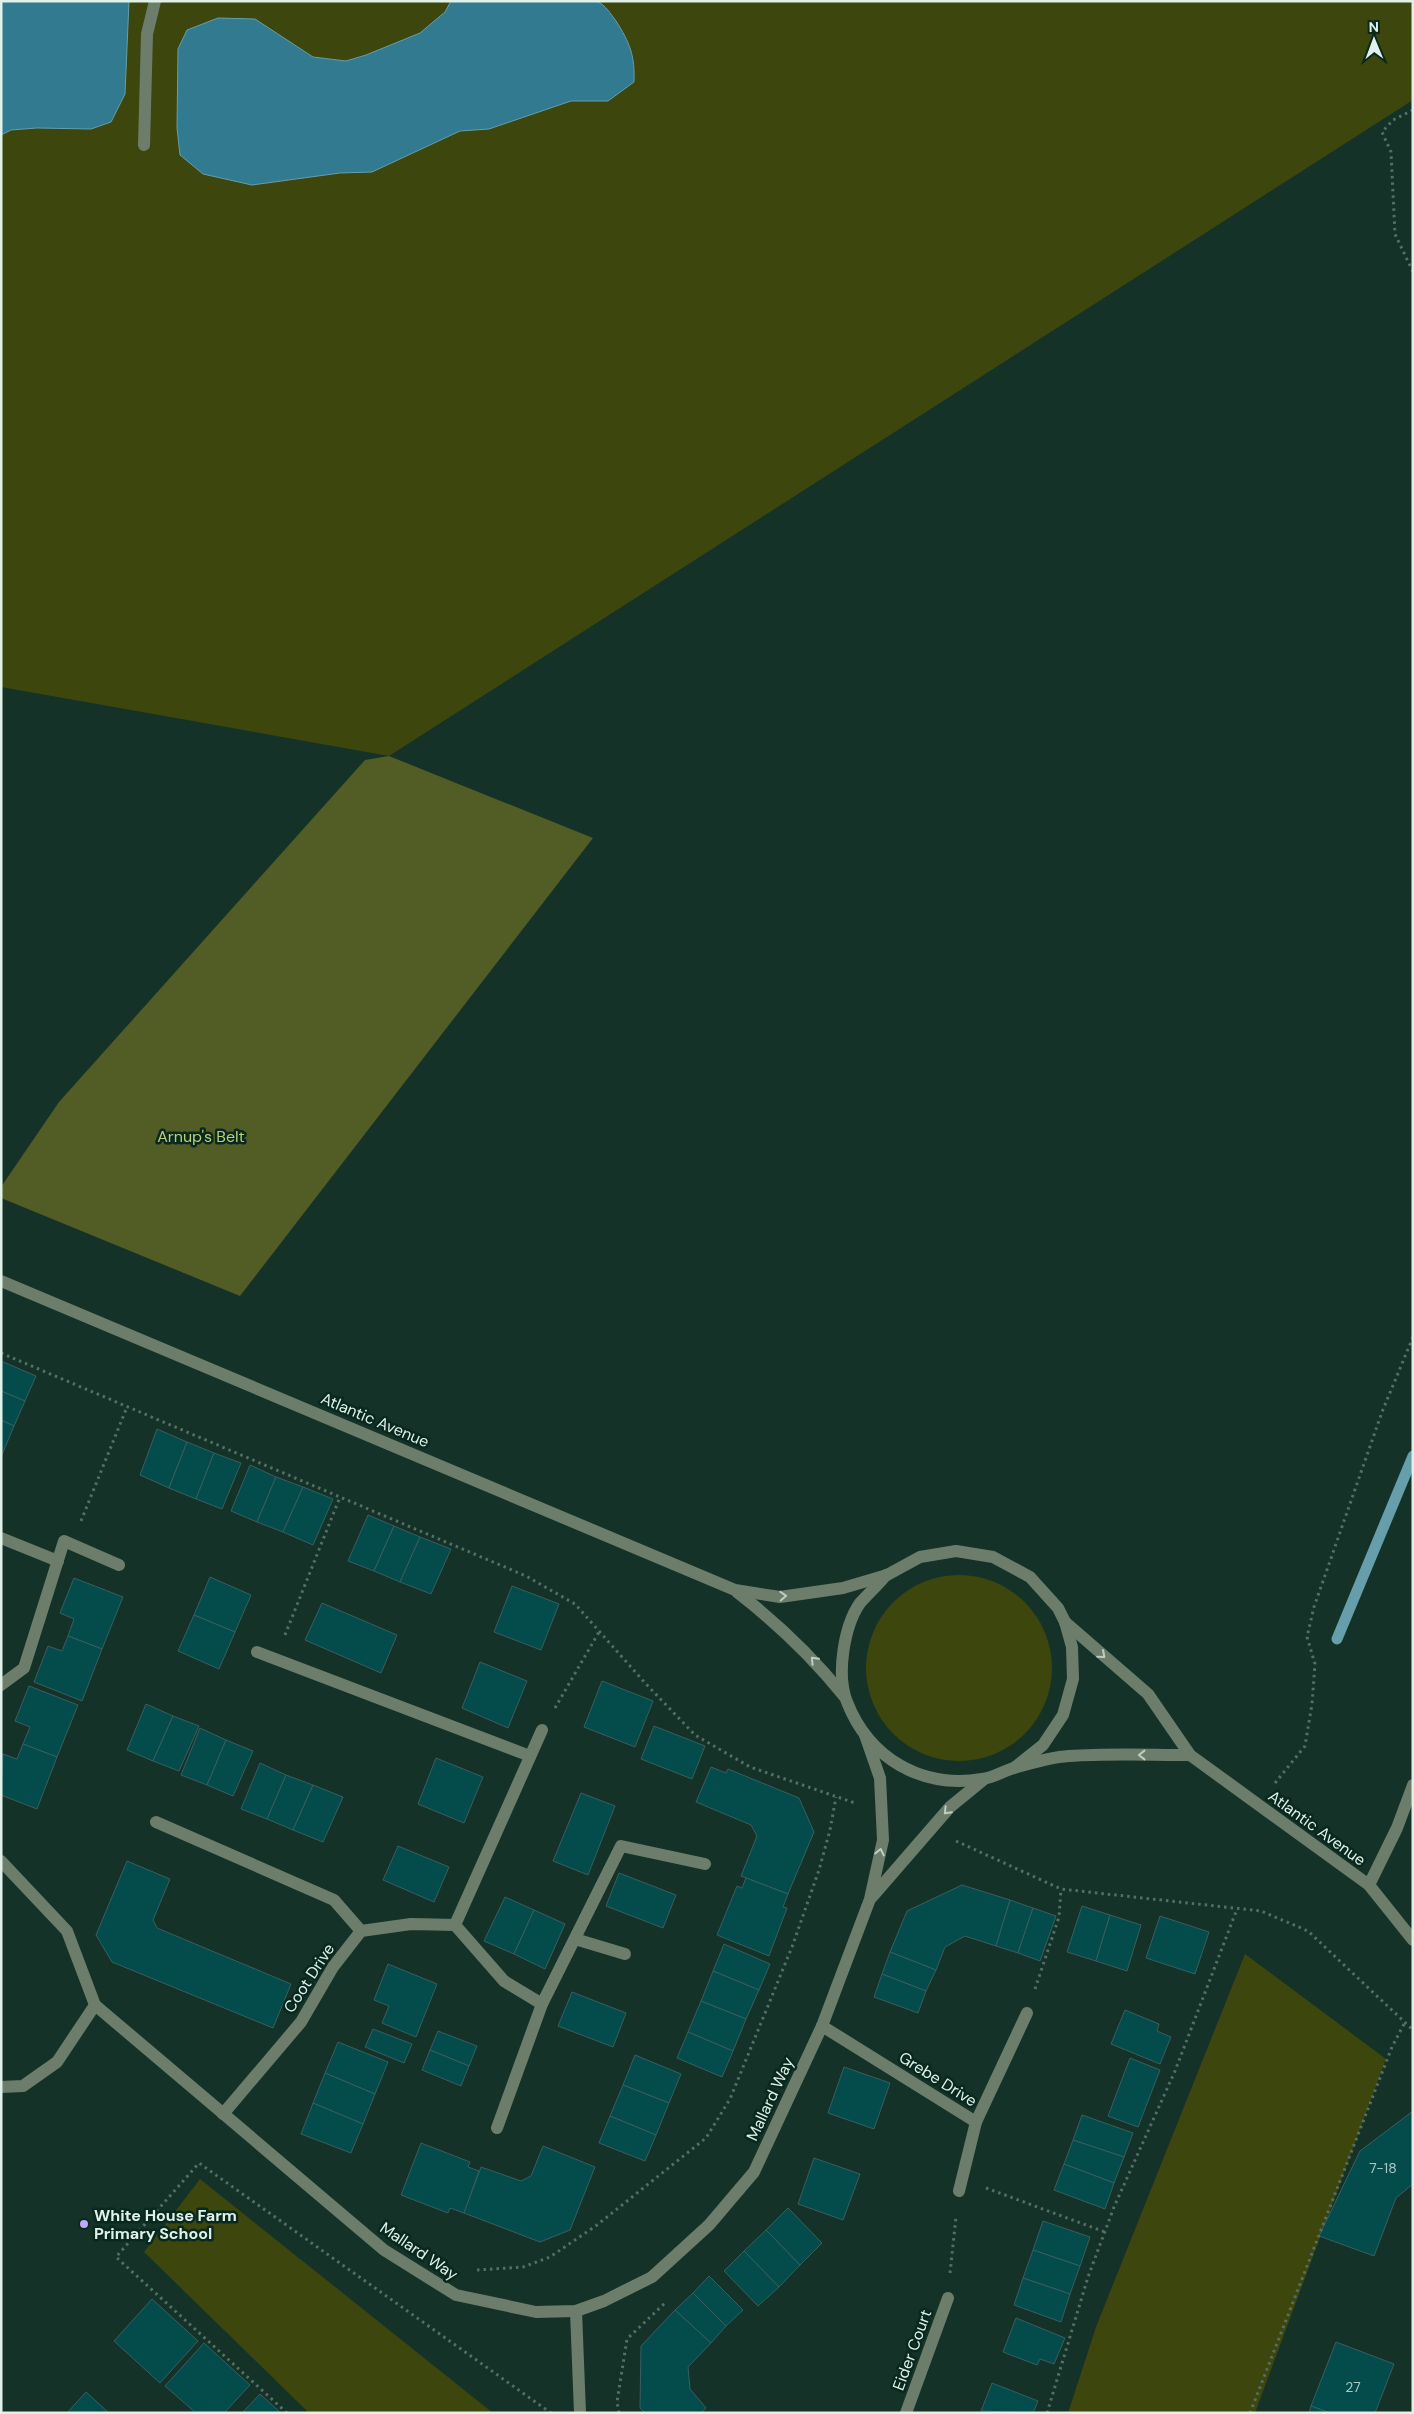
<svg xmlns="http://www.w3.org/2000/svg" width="1414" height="2414" font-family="'DM Sans',sans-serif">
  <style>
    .green { fill: #3d460c }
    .forest { fill: #525c25 }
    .water { fill: #317a90; stroke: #669eab }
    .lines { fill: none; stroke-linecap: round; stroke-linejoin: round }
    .stream { stroke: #669eab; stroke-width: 11 }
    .building { fill: #044c4c; stroke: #3a5e5e }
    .path { stroke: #556f66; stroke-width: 3; stroke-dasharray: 2.5 4; stroke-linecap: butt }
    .minor { stroke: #6c7e6b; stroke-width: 12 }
    .oneway { stroke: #bdcec4 }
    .poi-dot { fill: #bfa9f4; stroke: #09281e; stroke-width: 2 }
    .labels { text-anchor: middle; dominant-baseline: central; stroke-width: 5; stroke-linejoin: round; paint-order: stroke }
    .number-label { font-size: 14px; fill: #a9c8c2 }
    .park-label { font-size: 16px; fill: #bdcd7a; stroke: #09281e }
    .street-label { font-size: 16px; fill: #e0f1ea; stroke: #09281e }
    .poi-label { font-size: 16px; font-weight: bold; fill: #e0f1ea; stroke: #09281e; text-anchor: start }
  </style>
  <rect width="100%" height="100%" fill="#143228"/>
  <g class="green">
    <path d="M1 1H1413V100L389 756 1 687Z"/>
    <circle cx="959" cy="1668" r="93"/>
    <path d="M1245 1954 1386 2059 1255 2413H1068L1096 2327Z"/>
    <path d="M200 2179 493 2413H309L144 2252Z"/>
  </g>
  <path class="forest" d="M389 756 593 838 240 1296 1 1198V1187L59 1102 365 760Z"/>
  <g class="water">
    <path d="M1 1H129L125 94 111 122 91 129 37 128 11 130 1 135Z"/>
    <path d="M451 1H597C606 6 610 13 616 21 630 43 635 56 634 82L608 101H571L489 129 460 131 372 172 340 173 252 185 203 174 180 155 177 128 178 49 187 30 218 18 255 19 313 57 346 61 366 55 420 33 445 12Z"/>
  </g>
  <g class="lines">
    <path class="stream" d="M1337 1639 1413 1456"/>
  </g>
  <g class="building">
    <path d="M1 1361 36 1376 25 1401 1 1391Z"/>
    <path d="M1 1391 25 1401 14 1426 1 1420Z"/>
    <path d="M1 1420 14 1426 1 1457Z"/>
    <path d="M157 1429 187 1442 169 1488 140 1475Z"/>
    <path d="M187 1442 214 1453 196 1499 169 1488Z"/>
    <path d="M214 1453 241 1463 222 1509 196 1499Z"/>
    <path d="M250 1465 276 1477 257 1522 231 1511Z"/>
    <path d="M276 1477 303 1487 283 1532 257 1522Z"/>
    <path d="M303 1487 333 1499 313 1545 283 1532Z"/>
    <path d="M368 1515 394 1526 374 1571 348 1561Z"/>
    <path d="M394 1526 420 1537 400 1582 374 1571Z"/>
    <path d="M420 1537 451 1549 431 1594 400 1582Z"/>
    <path d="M210 1577 251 1595 235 1632 194 1615Z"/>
    <path d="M74 1578 123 1597 102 1649 68 1636 74 1619 60 1613Z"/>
    <path d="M512 1586 559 1604 541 1650 494 1632Z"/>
    <path d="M322 1603 397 1635 381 1673 305 1640Z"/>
    <path d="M194 1615 235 1632 219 1669 178 1651Z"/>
    <path d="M68 1636 102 1649 82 1701 34 1682 48 1646 62 1651Z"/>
    <path d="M480 1662 527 1681 508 1728 462 1708Z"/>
    <path d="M602 1681 653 1701 635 1747 584 1727Z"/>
    <path d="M29 1686 78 1705 57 1757 23 1744 30 1727 15 1721Z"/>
    <path d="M146 1704 173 1716 153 1761 127 1750Z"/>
    <path d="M173 1716 199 1726 179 1771 153 1761Z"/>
    <path d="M654 1726 705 1746 692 1779 641 1759Z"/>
    <path d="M200 1728 226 1740 207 1785 181 1775Z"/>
    <path d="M226 1740 253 1751 233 1796 207 1785Z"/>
    <path d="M23 1744 57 1757 37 1809 1 1795 3 1754 17 1759Z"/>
    <path d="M436 1758 483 1777 464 1823 418 1804Z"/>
    <path d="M260 1763 286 1775 267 1819 241 1809Z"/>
    <path d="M711 1767 726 1773 728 1769 799 1798 814 1832 788 1894 741 1876 757 1836 751 1825 696 1802Z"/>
    <path d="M286 1775 313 1785 293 1830 267 1819Z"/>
    <path d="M313 1785 343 1797 323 1842 293 1830Z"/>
    <path d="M581 1793 615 1806 588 1875 553 1861Z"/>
    <path d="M398 1846 449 1867 434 1902 383 1880Z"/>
    <path d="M127 1861 170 1879 153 1920 157 1928 291 1984 273 2028 112 1962 96 1935Z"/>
    <path d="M619 1873 676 1895 663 1928 606 1906Z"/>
    <path d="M746 1878 788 1894 783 1907 787 1908 769 1956 717 1935 737 1886 742 1888Z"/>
    <path d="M962 1885 1010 1900 996 1946 965 1936 945 1947 936 1970 890 1952 907 1911Z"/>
    <path d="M505 1897 534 1910 514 1954 484 1941Z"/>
    <path d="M1010 1900 1033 1908 1018 1953 996 1946Z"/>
    <path d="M1082 1906 1110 1915 1096 1961 1067 1952Z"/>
    <path d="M1033 1908 1056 1916 1040 1961 1018 1953Z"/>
    <path d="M534 1910 565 1924 545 1969 514 1954Z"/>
    <path d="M1110 1915 1141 1925 1127 1971 1096 1961Z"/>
    <path d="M1160 1916 1209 1932 1195 1974 1146 1958Z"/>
    <path d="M724 1944 770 1964 759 1990 713 1971Z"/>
    <path d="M890 1952 936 1970 926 1991 882 1974Z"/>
    <path d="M388 1964 437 1984 416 2037 382 2023 389 2006 374 2000Z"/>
    <path d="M713 1971 759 1990 746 2019 701 2001Z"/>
    <path d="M882 1974 926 1991 918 2013 874 1997Z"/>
    <path d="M572 1992 626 2013 613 2047 558 2026Z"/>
    <path d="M701 2001 746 2019 733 2051 688 2032Z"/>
    <path d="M1125 2010 1159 2024 1157 2031 1171 2037 1160 2064 1111 2044Z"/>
    <path d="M373 2029 412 2044 404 2063 365 2047Z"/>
    <path d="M438 2031 477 2046 469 2066 430 2050Z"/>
    <path d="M688 2032 733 2051 722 2077 677 2058Z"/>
    <path d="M338 2042 388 2062 375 2094 325 2073Z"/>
    <path d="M430 2050 469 2066 461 2086 422 2070Z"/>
    <path d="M635 2055 681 2074 669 2103 623 2085Z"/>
    <path d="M1130 2058 1160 2070 1138 2127 1108 2116Z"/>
    <path d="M844 2067 890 2083 874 2129 828 2113Z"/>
    <path d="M325 2073 375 2094 363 2124 313 2103Z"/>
    <path d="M623 2085 669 2103 656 2135 610 2116Z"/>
    <path d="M313 2103 363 2124 351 2153 301 2134Z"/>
    <path d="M1413 2111V2184L1396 2198 1374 2256 1319 2236 1360 2151Z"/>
    <path d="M1082 2115 1133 2133 1124 2157 1073 2140Z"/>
    <path d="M610 2116 656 2135 645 2161 599 2143Z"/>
    <path d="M1073 2140 1124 2157 1114 2183 1064 2164Z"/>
    <path d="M421 2143 470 2162 468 2167 479 2171 464 2213 450 2208 448 2213 401 2195Z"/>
    <path d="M543 2146 595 2167 570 2230 540 2242 464 2213 481 2167 521 2181 531 2176Z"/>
    <path d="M814 2158 860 2174 843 2220 798 2204Z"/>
    <path d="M1064 2164 1114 2183 1105 2209 1054 2190Z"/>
    <path d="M788 2208 822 2243 800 2265 766 2230Z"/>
    <path d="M1043 2221 1090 2237 1080 2266 1033 2250Z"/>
    <path d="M766 2230 800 2265 779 2287 744 2251Z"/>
    <path d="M1033 2250 1080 2266 1070 2294 1023 2278Z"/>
    <path d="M744 2251 779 2287 758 2306 724 2271Z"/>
    <path d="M709 2276 743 2310 726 2326 693 2293Z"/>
    <path d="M1023 2278 1070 2294 1061 2322 1014 2305Z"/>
    <path d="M693 2293 726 2326 711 2343 675 2310Z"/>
    <path d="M152 2299 198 2341 160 2383 114 2341Z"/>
    <path d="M675 2310 711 2343 688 2367 690 2389 706 2408 701 2413H645L640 2408 641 2346Z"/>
    <path d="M1016 2318 1065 2338 1054 2364 1040 2359 1037 2365 1003 2352Z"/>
    <path d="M1336 2342 1394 2364 1375 2413H1330L1311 2406Z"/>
    <path d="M204 2343 250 2385 224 2413H196L165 2386Z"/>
    <path d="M992 2383 1038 2401 1033 2413 981 2411Z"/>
    <path d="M86 2392 109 2413H67Z"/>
    <path d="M260 2394 281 2413H242Z"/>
    <path d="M1311 2406 1330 2413H1309Z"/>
  </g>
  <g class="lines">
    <g class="path">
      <path d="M1413 110 1393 120 1382 132 1391 152 1395 234 1413 272"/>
      <path d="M1 1353 526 1576 575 1604 646 1684 695 1735 750 1767 855 1803"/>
      <path d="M81 1521 127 1407"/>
      <path d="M285 1635 340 1497"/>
      <path d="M555 1708 599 1632"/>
      <path d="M1275 1783 1305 1746 1312 1704 1315 1664 1307 1637 1314 1607 1382 1412 1413 1337"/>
      <path d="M956 1841 1061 1889 1261 1911 1308 1931 1413 2030"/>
      <path d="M1035 1989 1059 1917 1061 1889"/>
      <path d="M986 2188 1105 2232"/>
      <path d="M477 2270 523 2267 550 2257 597 2225 706 2138 730 2099 792 1947 819 1870 830 1830 836 1797"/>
      <path d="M950 2273 956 2217"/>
      <path d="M287 2413 116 2257 199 2163 551 2413"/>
      <path d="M619 2413 617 2402 627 2339 666 2302"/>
      <path d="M1047 2413 1088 2277 1114 2207 1175 2071 1237 1909"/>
      <path d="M1250 2413 1392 2047 1405 2022"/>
    </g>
    <g class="minor">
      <path d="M144 145 147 34 155 1"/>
      <path d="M1 1281 735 1590 780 1597 843 1588 887 1575 920 1557 956 1551 993 1557 1030 1577 1058 1608 1065 1622 1072 1647 1073 1679 1063 1715 1043 1745 1014 1768"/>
      <path d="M1 1538 58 1561"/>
      <path d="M886 1575C878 1585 868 1594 860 1603 844 1626 836 1675 847 1702 869 1758 921 1789 982 1779 993 1778 1003 1771 1014 1768 1031 1763 1051 1757 1069 1756 1109 1753 1150 1755 1190 1755"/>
      <path d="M737 1592C777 1623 812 1656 844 1696"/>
      <path d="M1065 1622 1148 1694 1190 1755 1369 1885 1413 1940"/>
      <path d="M257 1652 530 1756"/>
      <path d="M1 1685 24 1668 64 1541 119 1565"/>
      <path d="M156 1822 334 1900 361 1931"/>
      <path d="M1 1861 67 1931 95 2005 384 2250 456 2295 536 2312 576 2311 604 2301 652 2277 709 2225 754 2172 822 2026 870 1899 883 1840 880 1778 865 1735"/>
      <path d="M1369 1885 1397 1828 1413 1785"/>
      <path d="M872 1897 950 1807 983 1780"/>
      <path d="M455 1925 504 1981 542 2004"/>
      <path d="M575 1939 625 1954"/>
      <path d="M822 2026 976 2122 959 2191"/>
      <path d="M1 2087 23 2086 57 2062 95 2005"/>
      <path d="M223 2114 301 2022 333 1967 361 1931 411 1924 455 1925 542 1730"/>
      <path d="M976 2122 1027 2013"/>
      <path d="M497 2128 542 2004 621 1846 705 1864"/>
      <path d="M576 2311 580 2413"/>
      <path d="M906 2413 948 2298"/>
    </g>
  </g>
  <defs><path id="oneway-chevron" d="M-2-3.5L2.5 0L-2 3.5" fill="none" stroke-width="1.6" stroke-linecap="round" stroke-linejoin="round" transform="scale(1.25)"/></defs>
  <g class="oneway">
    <use href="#oneway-chevron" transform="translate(783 1596) rotate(-3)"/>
    <use href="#oneway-chevron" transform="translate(1102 1655) rotate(41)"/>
    <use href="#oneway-chevron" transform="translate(814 1660) rotate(-134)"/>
    <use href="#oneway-chevron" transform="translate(1142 1755) rotate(180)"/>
    <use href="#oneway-chevron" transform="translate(947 1811) rotate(134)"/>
    <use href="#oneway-chevron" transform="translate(880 1852) rotate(-78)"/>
  </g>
  <circle class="poi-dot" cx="84" cy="2224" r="5"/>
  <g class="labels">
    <g class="number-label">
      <text x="1383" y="2168">7-18</text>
      <text x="1353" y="2387">27</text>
    </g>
    <g class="park-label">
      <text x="201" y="1136">Arnup's Belt</text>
    </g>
    <g class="street-label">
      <text transform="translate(375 1420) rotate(23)">Atlantic Avenue</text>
      <text transform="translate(1317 1828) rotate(36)">Atlantic Avenue</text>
      <text transform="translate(309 1978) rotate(-57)">Coot Drive</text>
      <text transform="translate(938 2079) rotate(32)">Grebe Drive</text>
      <text transform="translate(770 2099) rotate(-65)">Mallard Way</text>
      <text transform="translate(419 2251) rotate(34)">Mallard Way</text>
      <text transform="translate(912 2350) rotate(-70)">Eider Court</text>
    </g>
    <g class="poi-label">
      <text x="94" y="2215">White House Farm<tspan x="94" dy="18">Primary School</tspan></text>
    </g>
  </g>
  <rect width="1414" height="2414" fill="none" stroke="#e0f1ea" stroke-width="5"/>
  <g transform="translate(1374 40) rotate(359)" stroke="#09281e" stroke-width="4" paint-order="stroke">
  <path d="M0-4L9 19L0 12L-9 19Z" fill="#e0f1ea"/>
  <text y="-8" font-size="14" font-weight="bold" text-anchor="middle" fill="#e0f1ea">N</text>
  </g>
</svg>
